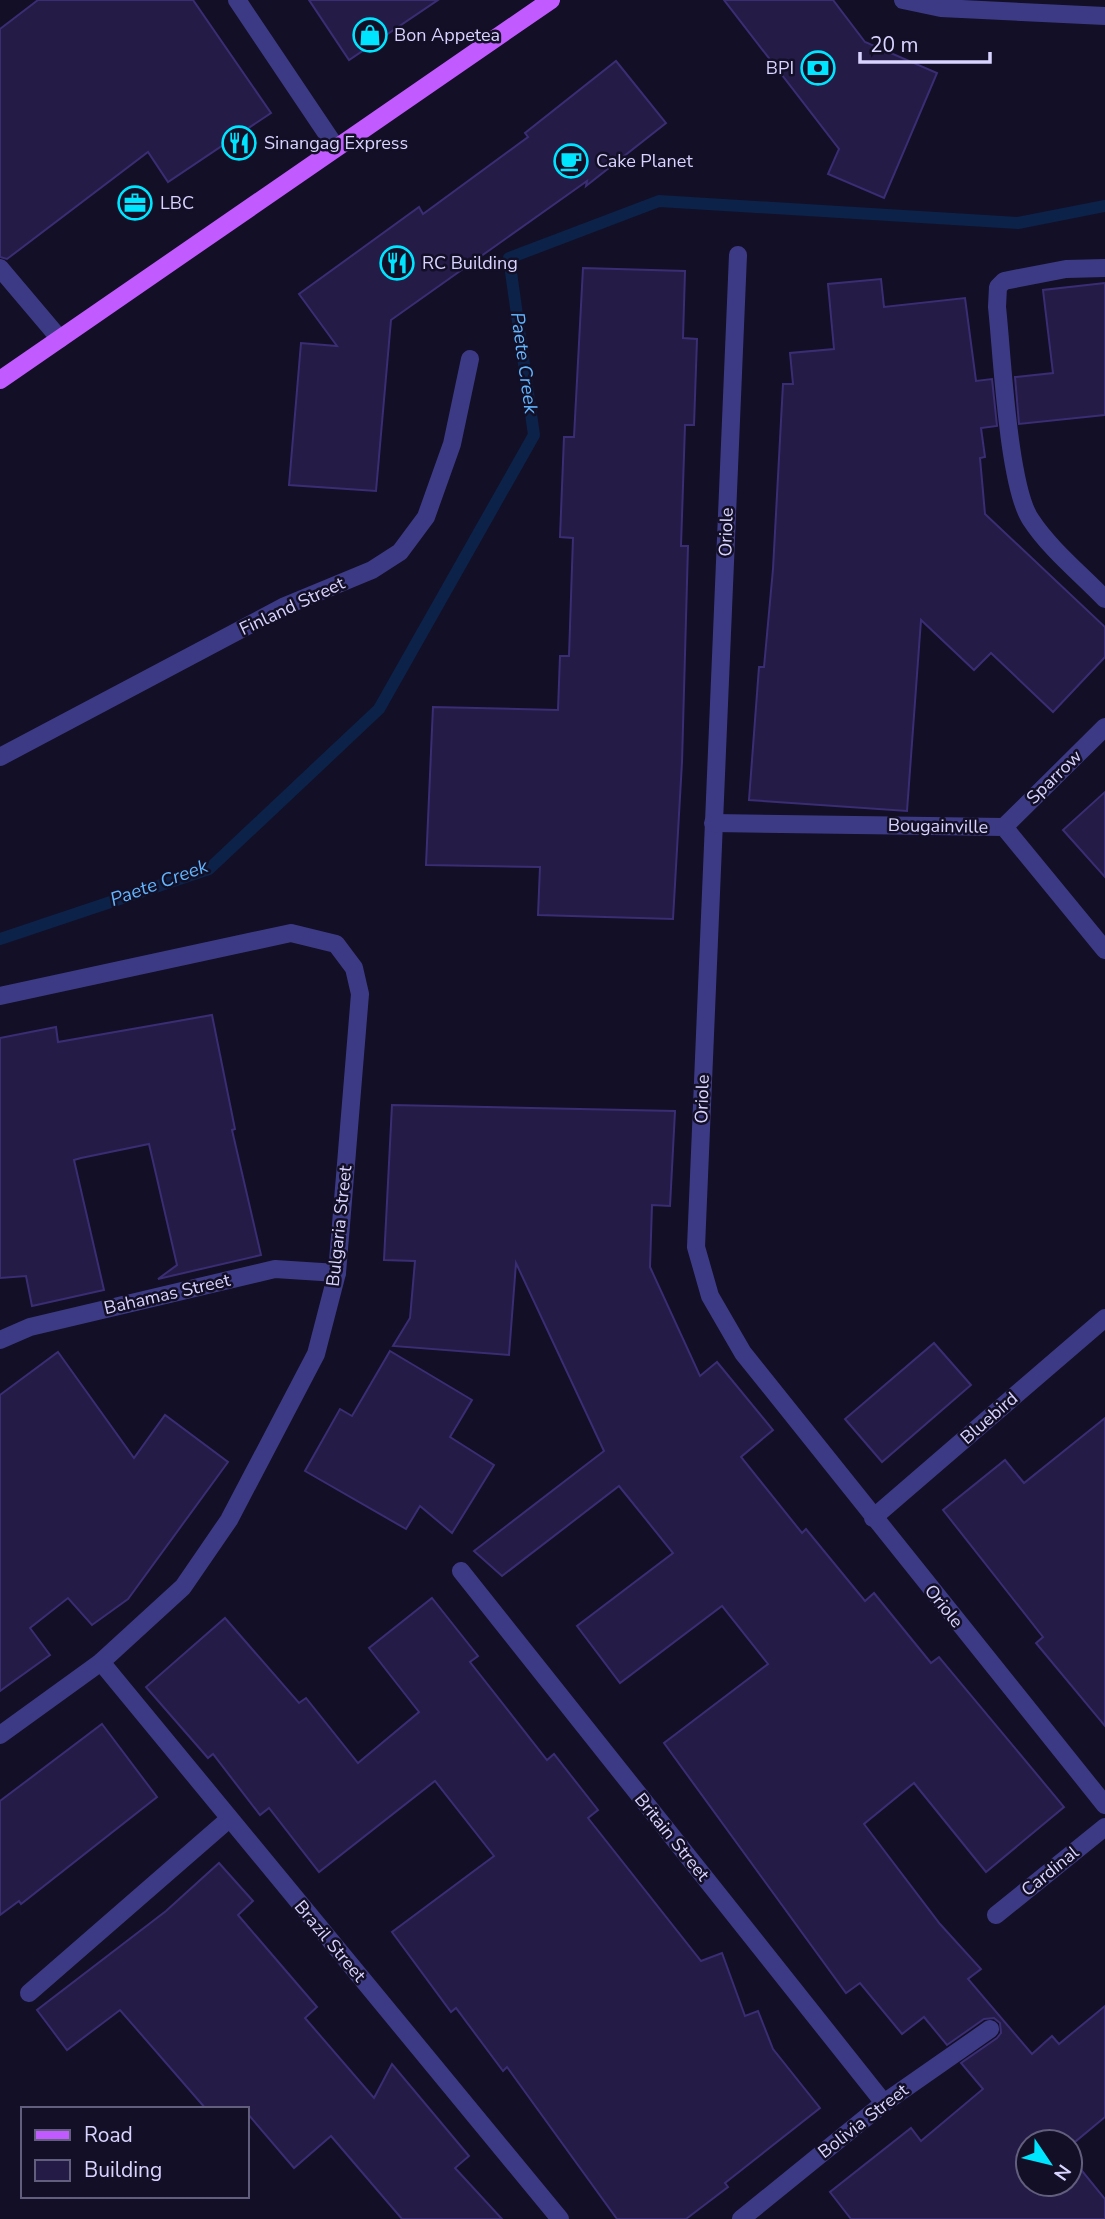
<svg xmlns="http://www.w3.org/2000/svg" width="1105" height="2219" font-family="'Nunito Sans',sans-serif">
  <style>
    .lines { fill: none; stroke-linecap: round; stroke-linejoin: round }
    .stream { stroke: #0c2248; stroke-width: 12 }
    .building { fill: #241b47; stroke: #3b2d73; stroke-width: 2 }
    .minor { stroke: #3d3a85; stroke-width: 18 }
    .major { stroke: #c25bff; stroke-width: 18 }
    .labels { text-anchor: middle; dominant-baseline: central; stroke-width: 5; stroke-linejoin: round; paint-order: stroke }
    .poi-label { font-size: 18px; fill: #d9d4ff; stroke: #130f26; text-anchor: start }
    .street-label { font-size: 18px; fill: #d9d4ff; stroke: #130f26 }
    .water-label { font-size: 19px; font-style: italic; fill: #62b6ff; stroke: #130f26 }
  </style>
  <rect width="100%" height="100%" fill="#130f26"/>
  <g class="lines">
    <path class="stream" d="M0 939 209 869 379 709 534 435 509 258 659 201 1018 223 1105 206"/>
  </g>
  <g class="building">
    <path d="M38 0H193L271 113 168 182 148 152 7 259 0 257V29Z"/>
    <path d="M309 0H438L349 60Z"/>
    <path d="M724 0H833L865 42 937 73 884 198 828 174 839 149Z"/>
    <path d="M616 61 666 123 586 186 587 181 391 320 376 491 289 485 301 343 337 346 299 294 419 207 423 214 528 137 525 133Z"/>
    <path d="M583 268 685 271 683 338 697 339 694 425H685L681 546H688L682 762 673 919 538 915 540 867 426 865 433 707 558 710 560 656H569L573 538 560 537 564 437H574Z"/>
    <path d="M881 279 884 307 965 298 976 381 992 379 997 426 981 428 985 457 980 458 985 514 1105 627V657L1053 712 991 653 974 670 921 620 907 811 749 800 759 667H764L773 569 783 384H793L790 353 834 349 828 284Z"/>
    <path d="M1105 283V415L1019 424 1015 377 1053 373 1043 290Z"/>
    <path d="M1105 792V877L1063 830Z"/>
    <path d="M212 1015 235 1129 232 1130 261 1255 158 1279 177 1265 149 1144 81 1158 74 1160 104 1290 32 1306 26 1276 0 1278V1038L56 1027 58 1042Z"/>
    <path d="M392 1105 675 1111 670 1206 652 1205 650 1267 700 1376 717 1362 773 1430 741 1457 802 1533 806 1529 865 1601 874 1593 931 1663 939 1657 1064 1807 986 1872 914 1783 864 1824 940 1924 981 1969 968 1979 1032 2054 1052 2036 1059 2044 1105 2006V2117L1070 2146V2142H1028V2184H1070V2156L1105 2199V2219H851L830 2192 911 2128 921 2141 983 2089 961 2063 997 2038 1001 2033 1000 2023 994 2018 984 2019 947 2045 924 2017 902 2034 860 1983 846 1993 664 1743 768 1664 722 1606 620 1683 577 1626 673 1553 619 1486 502 1576 474 1551 604 1451 516 1263 509 1355 393 1346 410 1318 415 1261 384 1260Z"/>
    <path d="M934 1343 971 1385 882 1462 845 1419Z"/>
    <path d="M390 1351 472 1400 450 1437 494 1465 452 1533 420 1506 406 1529 305 1471 340 1409 352 1416Z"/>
    <path d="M58 1352 134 1458 165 1415 228 1462 128 1599 92 1625 68 1598 30 1628 50 1655 0 1691V1395Z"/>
    <path d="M1105 1418V1726L1036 1643 1043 1637 943 1510 1005 1460 1024 1483Z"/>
    <path d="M432 1598 478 1656 470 1662 547 1760 554 1754 598 1810 588 1818 701 1961 722 1953 745 2016 758 2011 773 2049 820 2108 725 2183 728 2187 686 2219H617L507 2067 503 2071 456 2008 451 2012 392 1932 494 1856 435 1781 319 1872 269 1808 260 1815 213 1754 208 1758 146 1687 225 1618 299 1703 306 1698 358 1763 419 1712 369 1648Z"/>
    <path d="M102 1724 157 1797 21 1904 19 1901 0 1915V1801Z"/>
    <path d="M219 1863 253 1901 238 1915 317 2007 305 2018 374 2098 392 2064 469 2156 455 2168 502 2219H402L331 2136 294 2168 247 2113V2109H206L120 2010 67 2050 37 2010 166 1911Z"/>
  </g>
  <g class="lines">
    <g class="minor">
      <path d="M237 0 335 146"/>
      <path d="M903 0 941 8 1105 16"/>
      <path d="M738 255 696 1247 710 1296 743 1353 1105 1805"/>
      <path d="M0 268 60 339"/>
      <path d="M1105 268 1066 269 1004 281 998 287 997 307C1002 352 1008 487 1031 520 1050 549 1081 574 1105 599"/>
      <path d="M0 757 285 606 372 570 400 552 426 517 452 444 470 359"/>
      <path d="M713 823 1004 827 1105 950"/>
      <path d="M1004 827 1105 727"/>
      <path d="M0 996 291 933 336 944 354 968 360 994 337 1273 316 1354 229 1520 183 1587 101 1662 0 1735"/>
      <path d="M0 1340 30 1327 275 1269 337 1273"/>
      <path d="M873 1518 1105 1318"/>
      <path d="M461 1571 884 2103"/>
      <path d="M101 1662 560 2219"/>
      <path d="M996 1915 1105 1827"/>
      <path d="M29 1993 229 1819"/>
      <path d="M741 2219 884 2103 990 2029"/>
    </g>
    <path class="major" d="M0 380 551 0"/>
  </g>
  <defs>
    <symbol id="shop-ring" viewBox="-11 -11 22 22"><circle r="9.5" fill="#130f26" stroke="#00e5ff" stroke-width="1.5"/><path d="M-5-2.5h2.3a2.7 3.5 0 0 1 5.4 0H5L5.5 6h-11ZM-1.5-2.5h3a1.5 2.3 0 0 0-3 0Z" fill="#00e5ff"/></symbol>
    <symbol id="bank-ring" viewBox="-11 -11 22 22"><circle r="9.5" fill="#130f26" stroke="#00e5ff" stroke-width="1.5"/><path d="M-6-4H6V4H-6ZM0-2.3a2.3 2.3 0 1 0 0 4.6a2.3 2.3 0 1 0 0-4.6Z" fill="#00e5ff"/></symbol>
    <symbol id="restaurant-ring" viewBox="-11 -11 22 22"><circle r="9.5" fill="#130f26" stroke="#00e5ff" stroke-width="1.5"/><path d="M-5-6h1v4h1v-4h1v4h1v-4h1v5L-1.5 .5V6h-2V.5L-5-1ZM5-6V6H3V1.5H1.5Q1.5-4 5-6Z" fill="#00e5ff"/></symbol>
    <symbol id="cafe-ring" viewBox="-11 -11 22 22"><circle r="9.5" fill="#130f26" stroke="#00e5ff" stroke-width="1.5"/><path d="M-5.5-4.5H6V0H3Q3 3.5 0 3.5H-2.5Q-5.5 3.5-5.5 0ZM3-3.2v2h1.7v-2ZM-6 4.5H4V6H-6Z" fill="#00e5ff"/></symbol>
    <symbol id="office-ring" viewBox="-11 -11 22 22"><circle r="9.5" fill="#130f26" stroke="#00e5ff" stroke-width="1.5"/><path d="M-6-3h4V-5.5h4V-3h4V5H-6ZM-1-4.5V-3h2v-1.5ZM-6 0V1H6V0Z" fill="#00e5ff"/></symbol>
  </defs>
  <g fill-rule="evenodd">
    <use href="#shop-ring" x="351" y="16" width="38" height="38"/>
    <use href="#bank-ring" x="799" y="49" width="38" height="38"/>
    <use href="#restaurant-ring" x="220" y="124" width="38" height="38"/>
    <use href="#cafe-ring" x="552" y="142" width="38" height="38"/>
    <use href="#office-ring" x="116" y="184" width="38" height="38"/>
    <use href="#restaurant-ring" x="378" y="244" width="38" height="38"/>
  </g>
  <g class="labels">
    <g class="poi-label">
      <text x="394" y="35">Bon Appetea</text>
      <text x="794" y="68" text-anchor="end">BPI</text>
      <text x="264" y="143">Sinangag Express</text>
      <text x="596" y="161">Cake Planet</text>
      <text x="160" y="203">LBC</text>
      <text x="422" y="263">RC Building</text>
    </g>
    <g class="street-label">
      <text transform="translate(726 532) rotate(-88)">Oriole</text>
      <text transform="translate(292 606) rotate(-25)">Finland Street</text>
      <text transform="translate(1054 777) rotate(-44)">Sparrow</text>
      <text transform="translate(938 826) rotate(1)">Bougainville</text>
      <text transform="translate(702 1099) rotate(-88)">Oriole</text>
      <text transform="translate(339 1226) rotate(-84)">Bulgaria Street</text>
      <text transform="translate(167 1294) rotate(-13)">Bahamas Street</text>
      <text transform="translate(989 1418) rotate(-41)">Bluebird</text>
      <text transform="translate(944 1606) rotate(51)">Oriole</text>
      <text transform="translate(672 1837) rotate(51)">Britain Street</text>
      <text transform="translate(1050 1871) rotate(-39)">Cardinal</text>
      <text transform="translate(330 1941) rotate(50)">Brazil Street</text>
      <text transform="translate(863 2121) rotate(-38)">Bolivia Street</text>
    </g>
    <g class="water-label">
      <text transform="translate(524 363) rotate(82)">Paete Creek</text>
      <text transform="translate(159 883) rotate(-20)">Paete Creek</text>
    </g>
  </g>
  <rect x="21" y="2107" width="228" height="91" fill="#130f26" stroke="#625e7d" stroke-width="2"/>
  <rect x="35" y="2130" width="35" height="10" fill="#c25bff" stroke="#625e7d" stroke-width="2"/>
  <text x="84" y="2142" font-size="21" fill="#d9d4ff">Road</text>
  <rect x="35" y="2160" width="35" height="21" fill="#241b47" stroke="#625e7d" stroke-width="2"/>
  <text x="84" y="2177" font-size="21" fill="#d9d4ff">Building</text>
  <g transform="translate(1049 2163) rotate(125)"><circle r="33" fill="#130f26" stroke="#625e7d" stroke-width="2"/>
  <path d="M0-5L12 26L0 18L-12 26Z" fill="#00e5ff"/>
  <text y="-10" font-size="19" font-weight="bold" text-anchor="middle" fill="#d9d4ff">N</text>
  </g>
  <path d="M860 52v10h130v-10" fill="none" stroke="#d9d4ff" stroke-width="3.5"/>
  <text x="870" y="52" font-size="21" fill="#d9d4ff" stroke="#130f26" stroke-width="5" paint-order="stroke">20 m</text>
</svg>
